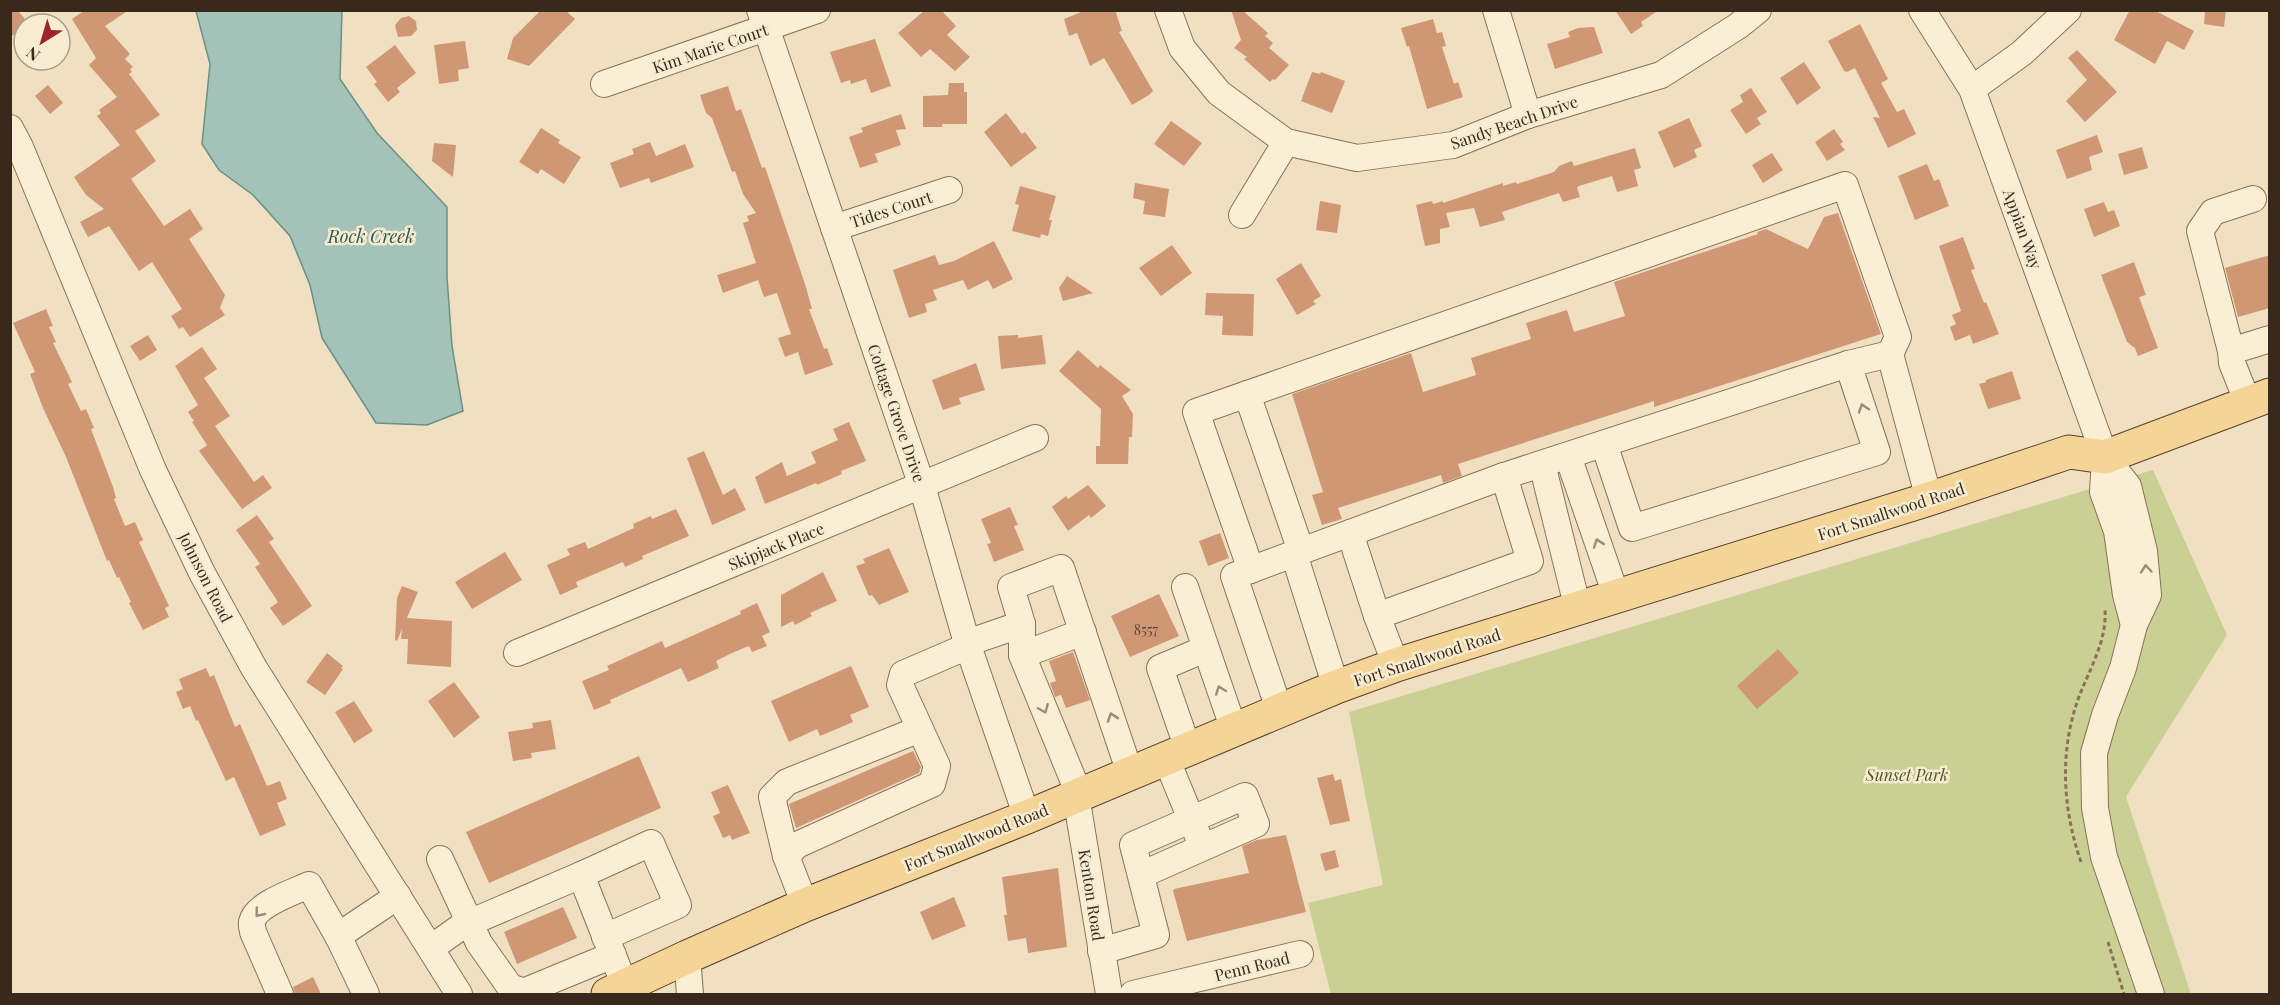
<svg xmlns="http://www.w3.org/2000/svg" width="2280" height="1005" font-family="'Playfair Display',serif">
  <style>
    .green { fill: #cacf94 }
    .water { fill: #a4c2b8; stroke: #6a9186; stroke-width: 1.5 }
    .building { fill: #d09775 }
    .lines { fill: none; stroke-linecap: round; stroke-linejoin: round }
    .minor-casing { stroke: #8a7158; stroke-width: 28 }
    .major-casing { stroke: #583f2c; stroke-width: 35 }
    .path { stroke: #8a7158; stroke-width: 3; stroke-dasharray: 4.5 3; stroke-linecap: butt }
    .minor { stroke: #faeed5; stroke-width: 26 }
    .major { stroke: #f5d497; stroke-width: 33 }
    .oneway { stroke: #9a8c79 }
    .labels { text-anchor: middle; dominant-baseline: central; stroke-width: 5; stroke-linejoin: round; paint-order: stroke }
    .number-label { font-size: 14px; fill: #5f4433 }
    .street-label { font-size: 16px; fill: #39291d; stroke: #f7ebd1 }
    .park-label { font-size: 16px; font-style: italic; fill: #4b5722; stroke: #f7ebd1 }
    .water-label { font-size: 18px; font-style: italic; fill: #2b5a55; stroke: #f7ebd1 }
  </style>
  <rect width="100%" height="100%" fill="#f0e0c1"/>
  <path class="green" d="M2153 470 2227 635 2126 797 2191 994H1331L1308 903 1383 885 1349 712Z"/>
  <path class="water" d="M196 11H342L340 79 377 133 447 207V277L452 346 463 411 427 425 376 423 322 338 310 285 290 236 253 195 219 170 202 144 210 64Z"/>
  <g class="building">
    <path d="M10 10H17L25 19 24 26 10 38Z"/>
    <path d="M85 10H129L105 26 130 54 125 59 133 67 130 69 132 72 129 74 160 115 135 131 156 161 131 179 164 226 190 209 203 229 189 239 225 295 220 308 225 315 190 337 183 327 179 329 171 316 182 309 152 262 139 271 109 226 88 237 80 222 104 209 86 195 74 177 120 145 97 116 101 113 99 110 117 97 89 65 96 58 72 19Z"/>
    <path d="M925 10H941L956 26 947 35 970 57 955 71 930 49 921 57 898 33Z"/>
    <path d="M1086 10H1115L1122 31 1119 32 1153 91 1149 95 1132 105 1104 58 1090 66 1077 33 1069 36 1064 19Z"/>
    <path d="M1231 10H1242L1268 33 1265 36 1273 43 1269 48 1289 65 1275 80 1273 79 1270 82 1244 59 1247 57 1234 48 1241 40Z"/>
    <path d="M1615 10H1659L1641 22 1643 26 1631 34Z"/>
    <path d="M2130 10H2154L2194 31 2184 50 2167 41 2155 64 2114 40Z"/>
    <path d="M2205 10H2226L2224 27 2204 24Z"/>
    <path d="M540 11H566L575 19 529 66 507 59 513 38Z"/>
    <path d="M409 16 416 21 417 30 411 36 398 37 395 25 401 18Z"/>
    <path d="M1433 19 1437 33 1442 32 1446 46 1442 47 1454 84 1458 82 1463 97 1427 109 1409 46 1407 47 1401 28Z"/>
    <path d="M1860 24 1888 79 1881 83 1897 112 1904 109 1916 134 1888 148 1873 117 1880 118 1855 68 1847 72 1844 71 1828 41Z"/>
    <path d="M1594 27 1603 53 1555 69 1547 44 1570 37 1568 32 1578 28Z"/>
    <path d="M875 39 891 86 871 93 866 79 851 84 850 80 841 83 830 52Z"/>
    <path d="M465 41 469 68 458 70 459 81 439 84 434 45Z"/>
    <path d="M395 45 416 73 397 88 400 92 388 102 374 84 377 82 366 67Z"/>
    <path d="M2077 50 2117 92 2085 122 2066 101 2087 80 2068 58Z"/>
    <path d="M1804 62 1821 88 1797 105 1780 78Z"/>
    <path d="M1312 72 1320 74 1321 72 1345 81 1332 113 1301 101Z"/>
    <path d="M949 83H964V92H967V124H942V127H923V96L948 95Z"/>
    <path d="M48 85 63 103 50 114 35 96Z"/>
    <path d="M728 86 736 111 741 109 762 168 765 167 805 284 812 309H809L824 349 827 348 833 365 805 375 798 352 785 357 778 338 791 334 777 293 764 297 758 280 723 293 717 275 756 263 743 223 749 221 747 216 756 213 743 194 735 171 732 172 712 118 706 113 700 95Z"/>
    <path d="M1751 88 1767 112 1757 118 1761 124 1746 134 1730 110 1743 102 1740 95Z"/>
    <path d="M1006 113 1022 134 1025 132 1037 148 1011 167 984 132Z"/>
    <path d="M901 114 906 129 896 130 901 145 875 154 878 162 860 168 849 137 863 132 861 128Z"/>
    <path d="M1689 118 1702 146 1694 150 1697 157 1674 168 1658 132Z"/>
    <path d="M1171 121 1202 143 1184 166 1154 144Z"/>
    <path d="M541 128 560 140 558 143 581 157 564 184 541 169 538 174 519 162Z"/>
    <path d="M1834 129 1843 142 1840 144 1845 150 1827 161 1815 142Z"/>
    <path d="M2097 135 2103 152 2089 157 2092 170 2067 179 2056 150Z"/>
    <path d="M650 142 656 156 685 144 694 167 651 183 649 178 620 188 610 163 634 154 632 149Z"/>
    <path d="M434 143 456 145 453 177 432 161Z"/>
    <path d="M2142 147 2148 168 2124 175 2118 154Z"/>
    <path d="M1635 148 1641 168 1634 170 1638 186 1617 192 1612 176 1579 186 1577 188 1580 197 1563 202 1559 193 1502 212 1505 220 1480 227 1474 208 1446 213 1450 227 1440 229V243L1425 246 1416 205 1432 201 1433 204 1443 201V203L1503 183V186L1516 182 1517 184 1554 172 1559 166 1572 161 1574 166Z"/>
    <path d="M1772 153 1783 170 1763 183 1752 165Z"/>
    <path d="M1927 164 1934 181 1939 179 1949 206 1915 220 1898 176Z"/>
    <path d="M1135 183 1169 189 1165 217 1143 214 1145 201 1133 198Z"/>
    <path d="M1020 186 1056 196 1049 220H1052L1048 236 1041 234 1040 238 1012 231 1019 205 1015 204Z"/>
    <path d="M1320 201 1341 205 1337 233 1316 230Z"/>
    <path d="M2104 202 2108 212 2114 210 2120 226 2094 237 2084 209Z"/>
    <path d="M1838 213 1881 334 1654 407V401L1458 464 1462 476 1443 483 1441 475 1338 508 1342 519 1322 525 1312 495 1323 492 1292 394 1411 353 1423 392 1476 375 1471 358 1531 339 1526 323 1567 310 1574 332 1625 316 1614 282 1758 234 1757 232 1766 229 1808 249 1824 217Z"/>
    <path d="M1963 237 1975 269 1971 270 1984 303 1986 302 1999 334 1973 344 1970 335 1955 341 1950 327 1956 324 1952 315 1961 311 1939 246Z"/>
    <path d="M994 241 1013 279 993 289 988 280 968 290 963 280 933 290 937 300 925 304 927 312 909 318 893 270 935 255 939 265 954 261Z"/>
    <path d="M1172 245 1192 273 1161 296 1139 268Z"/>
    <path d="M2270 255V308L2238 317 2225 268Z"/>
    <path d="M2134 262 2146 295 2139 297 2158 348 2138 356 2135 348 2127 342 2101 275Z"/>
    <path d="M1301 263 1321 296 1313 301 1316 304 1297 315 1276 279Z"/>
    <path d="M1067 276 1093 293 1063 301 1059 288Z"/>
    <path d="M1206 293 1254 294 1253 336 1222 335 1223 316 1205 315Z"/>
    <path d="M46 309 53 326 49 327 56 342 53 343 72 382 68 384 81 411 86 409 94 428 91 429 113 487 116 498 114 499 125 526 135 522 143 540 139 542 169 606 165 608 169 617 143 630 129 603 131 602 119 577 117 578 109 560 107 561 66 457 43 408 30 374 35 372 13 323Z"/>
    <path d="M148 335 157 350 140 361 130 346Z"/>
    <path d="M1018 335V338L1042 335 1046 364 1001 369 998 336Z"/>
    <path d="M202 347 217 369 204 378 230 416 215 426 254 482 263 475 272 488 242 509 199 451 207 445 192 422 194 421 188 412 198 405 175 366Z"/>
    <path d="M1078 350 1098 368 1100 365 1131 390 1122 396 1133 414 1132 437H1129L1128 464H1096V446H1100L1101 409 1059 371Z"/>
    <path d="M976 363 985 390 959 398 961 404 943 410 932 380Z"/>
    <path d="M2012 371 2021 399 1988 409 1979 384 1986 382V380Z"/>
    <path d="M849 422 866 461 841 471 842 474 817 485 816 483 765 504 755 477 782 462 787 476 816 463 811 452 838 440 833 429Z"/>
    <path d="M704 451 723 495 735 488 746 510 712 525 687 458Z"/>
    <path d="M1088 485 1106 506 1091 518 1089 515 1068 531 1052 507 1066 496 1068 499Z"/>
    <path d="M1010 507 1018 525 1014 526 1024 550 994 562 987 544 991 543 981 519Z"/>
    <path d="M676 509 689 536 642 556 643 559 625 567 623 562 576 582 578 587 560 595 547 565 570 555 567 549 585 542 588 549 634 528 633 524 651 516 652 519Z"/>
    <path d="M257 515 274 539 269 542 312 606 283 626 270 608 278 602 255 567 260 564 236 530Z"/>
    <path d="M1220 533 1229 558 1208 566 1199 541Z"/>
    <path d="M889 548 909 592 879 605 872 595 869 596 856 566 865 563 863 559Z"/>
    <path d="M505 552 522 580 472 609 455 582Z"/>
    <path d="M823 572 837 601 810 613 812 616 795 625 793 621 781 627V595Z"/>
    <path d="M402 586 418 592 407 618 452 621 451 667 407 664 408 639H401L402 629 397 641 395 640 397 598Z"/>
    <path d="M1159 594 1179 636 1130 657 1111 616Z"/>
    <path d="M757 603 770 632 762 636 767 646 752 652 749 646 732 653 716 661 719 668 688 682 681 668 610 700 611 703 594 710 582 681 609 670 607 666 662 641 665 648 741 614 740 611Z"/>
    <path d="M1778 649 1799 673 1757 709 1737 686Z"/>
    <path d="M1073 652 1090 700 1066 708 1061 695 1055 697 1050 683 1056 681 1049 661Z"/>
    <path d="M327 653 343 666 341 668 343 669 325 695 306 682Z"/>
    <path d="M851 666 869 707 850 715 853 722 820 736 817 729 789 742 771 701Z"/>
    <path d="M206 668 210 677 214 675 235 727 240 724 267 786 280 781 287 799 277 803 286 825 260 836 234 777 226 781 198 720 196 721 190 706 183 709 176 692 183 689 179 679Z"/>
    <path d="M454 682 480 717 454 738 428 701Z"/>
    <path d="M354 701 373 731 354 743 335 712Z"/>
    <path d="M551 720 556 749 531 753 532 758 513 761 508 732 533 728 532 723Z"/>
    <path d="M913 751 921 767 919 773 796 828 789 804Z"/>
    <path d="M639 756 661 808 489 883 466 832Z"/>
    <path d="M1333 774 1335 781 1341 779 1350 821 1330 825 1317 778Z"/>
    <path d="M728 785 750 833 732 840 730 835 723 838 713 816 720 813 711 792Z"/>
    <path d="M1286 835 1306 912 1187 941 1173 891 1174 889 1249 873 1242 846 1257 840Z"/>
    <path d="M1335 850 1339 867 1325 871 1320 854Z"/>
    <path d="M1058 868 1067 947 1028 953 1026 938 1008 941 1004 915H1007L1002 877Z"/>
    <path d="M954 897 966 926 932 940 920 912Z"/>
    <path d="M563 907 577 938 517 964 504 932Z"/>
    <path d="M313 977 321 994H295L293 987Z"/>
  </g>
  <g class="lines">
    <defs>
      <g id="minor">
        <path d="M760 10 922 486 967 643 1027 817"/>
        <path d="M1168 10 1182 48 1219 93 1286 142 1357 158 1453 145 1528 115 1661 75 1738 26 1758 10"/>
        <path d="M1496 10 1528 115"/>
        <path d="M1922 10 1972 89 2105 457 2128 486 2144 551 2148 595 2134 625 2123 668 2105 715 2094 753 2095 808 2104 857 2151 994"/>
        <path d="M604 84 817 10"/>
        <path d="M1972 89 2022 53 2068 10"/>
        <path d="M10 128 20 147 153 470 202 573 254 668 459 994"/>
        <path d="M1242 215 1286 142"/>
        <path d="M834 228 949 190"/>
        <path d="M2231 351 2200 231 2213 212 2253 199"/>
        <path d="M1247 394 1301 551"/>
        <path d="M2248 403 2232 363 2231 351 2270 339"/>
        <path d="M1604 444 1632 528 1877 452 1848 364"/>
        <path d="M1568 456 1617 598"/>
        <path d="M2105 457 2103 492 2117 531 2126 595 2134 625"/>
        <path d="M1542 464 1578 609"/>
        <path d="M1350 533 1377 616 1396 665"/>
        <path d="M1294 554 1336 687"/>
        <path d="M1251 570 1196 412 1845 185 1898 337 1890 354"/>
        <path d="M1185 587 1234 730"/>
        <path d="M1377 616 1530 561 1504 476"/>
        <path d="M1022 624V655L1079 794"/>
        <path d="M967 643 1022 624 1011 587 1061 568 1130 773"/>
        <path d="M517 653 1035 438"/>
        <path d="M1022 655 1083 632"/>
        <path d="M1280 712 1234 576 1504 476 1848 364 1890 354 1929 499"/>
        <path d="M1188 749 1160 668 1205 649"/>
        <path d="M1166 758 1198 836"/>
        <path d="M1076 796 1109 994"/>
        <path d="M786 856 772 797 787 782 920 729"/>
        <path d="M440 859 479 943 510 987 522 991 528 990 613 955"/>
        <path d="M581 875 651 843 678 905 605 937"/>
        <path d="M805 905 786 856 797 845 932 784 937 766 900 685 903 674 968 646"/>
        <path d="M431 948 462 926 581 875 625 986"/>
        <path d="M1101 951 1156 935 1133 845 1245 796 1256 824 1141 875"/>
        <path d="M687 957 690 994"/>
        <path d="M280 994 253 932C253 929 251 926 252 922 256 904 294 892 309 885L338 936"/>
        <path d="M366 994 338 936 398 896"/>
        <path d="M1133 994 1300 954"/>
      </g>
      <path id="major" d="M608 994 687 957 805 905 1027 817 1336 687 1396 665 1929 499 2069 452 2105 457 2270 395"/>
    </defs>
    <use href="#minor" class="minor-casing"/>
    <use href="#major" class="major-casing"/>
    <g class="path">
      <path d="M2081 862C2062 807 2059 749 2080 694 2091 667 2107 639 2105 610"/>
      <path d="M2108 942 2124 994"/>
    </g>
    <use href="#minor" class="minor"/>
    <use href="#major" class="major"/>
  </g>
  <defs><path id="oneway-chevron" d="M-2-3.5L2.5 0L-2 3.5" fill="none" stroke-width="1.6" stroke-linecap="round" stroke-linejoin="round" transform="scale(1.5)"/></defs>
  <g class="oneway">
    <use href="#oneway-chevron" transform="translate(1863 408) rotate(-108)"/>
    <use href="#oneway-chevron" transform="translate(1598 543) rotate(-109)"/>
    <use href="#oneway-chevron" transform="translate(2146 569) rotate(-95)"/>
    <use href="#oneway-chevron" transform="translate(1220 690) rotate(-110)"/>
    <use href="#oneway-chevron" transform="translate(1044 709) rotate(68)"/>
    <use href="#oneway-chevron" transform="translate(1112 717) rotate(-109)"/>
    <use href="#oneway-chevron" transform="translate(259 913) rotate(129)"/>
  </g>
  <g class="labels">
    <g class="number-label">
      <text x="1146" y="629">8557</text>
    </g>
    <g class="street-label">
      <text transform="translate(710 48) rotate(-19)">Kim Marie Court</text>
      <text transform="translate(1514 122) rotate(-19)">Sandy Beach Drive</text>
      <text transform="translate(891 209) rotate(-18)">Tides Court</text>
      <text transform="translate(2023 229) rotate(70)">Appian Way</text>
      <text transform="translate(897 413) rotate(71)">Cottage Grove Drive</text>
      <text transform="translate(1891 511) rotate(-18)">Fort Smallwood Road</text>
      <text transform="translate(776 546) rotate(-22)">Skipjack Place</text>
      <text transform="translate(206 577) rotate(63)">Johnson Road</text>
      <text transform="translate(1427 657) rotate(-18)">Fort Smallwood Road</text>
      <text transform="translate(976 837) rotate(-22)">Fort Smallwood Road</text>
      <text transform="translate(1092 895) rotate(81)">Kenton Road</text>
      <text transform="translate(1252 966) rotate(-14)">Penn Road</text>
    </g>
    <g class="park-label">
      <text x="1907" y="774">Sunset Park</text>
    </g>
    <g class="water-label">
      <text x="371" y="236">Rock Creek</text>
    </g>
  </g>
  <rect width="2280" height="1005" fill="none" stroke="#39291d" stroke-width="24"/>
  <g transform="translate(42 42) rotate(217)"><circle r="28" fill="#f7ebd1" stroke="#ab9d89" stroke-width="1.5"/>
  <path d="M0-4.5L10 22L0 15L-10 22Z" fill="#9c252a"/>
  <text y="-9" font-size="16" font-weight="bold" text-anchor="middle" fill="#39291d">N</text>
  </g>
</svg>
